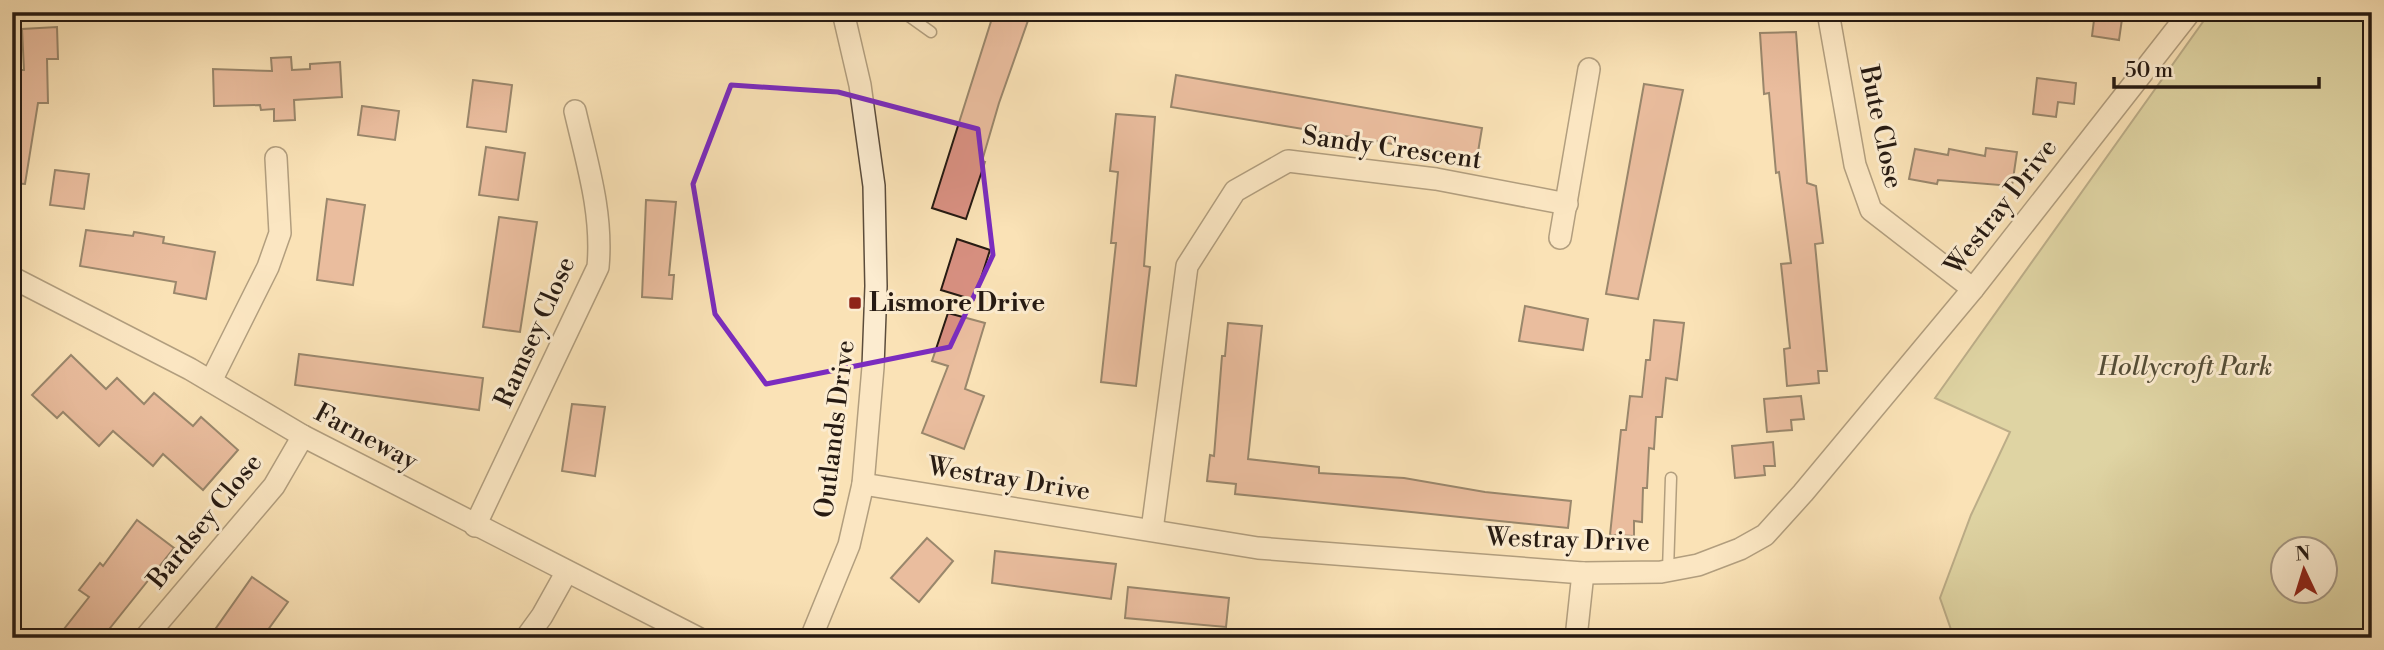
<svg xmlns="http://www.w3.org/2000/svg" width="2384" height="650" font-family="'Libre Bodoni',serif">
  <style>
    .green { fill: #bfc38d; stroke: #726e50; stroke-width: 2; fill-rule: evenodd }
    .building { fill: #d89081; stroke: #261a12; stroke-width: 2 }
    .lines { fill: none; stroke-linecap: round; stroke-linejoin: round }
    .lane-casing { stroke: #5b4c3b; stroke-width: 13 }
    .street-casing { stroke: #5b4c3b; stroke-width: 24 }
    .lane { stroke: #fcecd0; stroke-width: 10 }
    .street { stroke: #fcecd0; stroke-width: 21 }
    .marked { fill: none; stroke: #7b2cbf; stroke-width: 5; stroke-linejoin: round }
    .poi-dot { fill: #8f2418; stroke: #fcecd0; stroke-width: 2.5 }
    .labels { text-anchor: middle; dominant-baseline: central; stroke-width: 6; stroke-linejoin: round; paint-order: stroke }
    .street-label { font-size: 26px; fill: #261a12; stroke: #fcecd0 }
    .poi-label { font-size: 26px; font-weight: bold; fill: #261a12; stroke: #fcecd0; text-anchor: start }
    .park-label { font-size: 26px; font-style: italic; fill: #544d37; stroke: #fcecd0 }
  </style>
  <rect width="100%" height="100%" fill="#fae2b6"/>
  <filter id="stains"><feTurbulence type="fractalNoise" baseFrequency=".00286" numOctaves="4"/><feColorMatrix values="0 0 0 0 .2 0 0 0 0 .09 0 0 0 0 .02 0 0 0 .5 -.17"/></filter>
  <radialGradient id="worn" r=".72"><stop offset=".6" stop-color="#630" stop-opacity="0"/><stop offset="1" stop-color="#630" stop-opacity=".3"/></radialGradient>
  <path class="green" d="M2210 12H2372V638H1954L1940 598 1971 515 2010 432 1935 398ZM2282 548H2324V590H2282Z"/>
  <g class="building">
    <path d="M994 12H1031L999 103 982 161 985 162 966 219 932 208Z"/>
    <path d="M2095 12H2123L2119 40 2092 36Z"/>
    <path d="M57 27 58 59H47L48 103H38L25 184 12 183V70H24L22 29Z"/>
    <path d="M1796 32 1807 183 1816 186 1823 243 1815 244 1827 371H1818L1819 383 1787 386 1784 349 1790 348 1781 264 1791 263 1779 172 1776 173 1769 93 1764 94 1760 33Z"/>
    <path d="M291 57 292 70 310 69V64L340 62 342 97 294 100 295 120 274 121V109L261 110 260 105 214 106 213 69 272 71 271 58Z"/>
    <path d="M1176 75 1482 128 1477 158 1171 107Z"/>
    <path d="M2037 78 2076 83 2074 104 2058 102 2056 117 2033 114Z"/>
    <path d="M473 80 512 85 506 132 467 127Z"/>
    <path d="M1644 84 1683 90 1638 299 1606 294Z"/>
    <path d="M362 106 399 111 395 140 358 135Z"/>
    <path d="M1116 114 1155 117 1144 266 1150 267 1136 386 1101 382 1116 243H1111L1118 172 1110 171Z"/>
    <path d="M486 147 525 153 518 200 479 195Z"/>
    <path d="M1986 148 2017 152 2012 186 1938 180 1937 184 1909 179 1915 149 1948 155 1949 149 1985 156Z"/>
    <path d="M55 170 89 174 84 209 50 205Z"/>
    <path d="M327 199 365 205 353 285 317 280Z"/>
    <path d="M646 200 676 202 669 275H674L672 299 642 297Z"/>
    <path d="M499 217 537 222 520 332 483 327Z"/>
    <path d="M86 230 133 236 134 232 164 237 163 243 215 252 206 299 174 293 176 282 80 266Z"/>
    <path d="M957 239 990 250 974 300 941 290Z"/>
    <path d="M1525 306 1588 319 1583 350 1519 341Z"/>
    <path d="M948 313 985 323 965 389 984 396 964 449 922 433 948 366 932 361Z"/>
    <path d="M1654 320 1684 323 1677 380 1666 378 1662 417H1656L1654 449 1649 448 1647 488H1643L1642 522 1634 521V536L1610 535 1621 430H1626L1630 396 1642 397 1646 360H1650Z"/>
    <path d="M1228 323 1262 326 1248 459 1319 467V473L1404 478 1485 492 1571 501 1568 528 1235 494 1236 484 1207 481 1210 455 1214 456 1222 356H1225Z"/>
    <path d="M299 354 483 378 479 410 295 385Z"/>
    <path d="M71 355 106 389 117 378 144 404 154 393 193 426 201 417 238 450 203 490 163 454 153 466 113 431 99 446 63 412 57 418 32 395Z"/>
    <path d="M1801 396 1804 419 1791 420 1792 430 1767 432 1764 399Z"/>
    <path d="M572 404 605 407 595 476 562 471Z"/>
    <path d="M1773 442 1775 466H1764L1765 475 1735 478 1732 446Z"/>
    <path d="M137 520 174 548 102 638H57L89 597 79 590 100 563 103 566Z"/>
    <path d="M927 538 953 561 919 602 891 578Z"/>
    <path d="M995 551 1116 564 1111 599 992 583Z"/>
    <path d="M252 577 288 602 262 638H209Z"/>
    <path d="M1128 587 1229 598 1226 627 1125 618Z"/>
  </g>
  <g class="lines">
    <defs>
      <g id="lane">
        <path d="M903 12 931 32"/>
        <path d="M1668 571 1671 478"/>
      </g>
      <g id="street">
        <path d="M1828 12 1855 165 1871 210 1973 289"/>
        <path d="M1560 238 1589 69"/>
        <path d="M13 278 190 369 303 436 698 638"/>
        <path d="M211 381 268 267 280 233 276 158"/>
        <path d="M863 484 1258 548 1583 573 1661 572 1698 565 1740 549 1765 535 1803 493 1973 289 2190 12"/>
        <path d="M475 526 598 267C603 213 587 163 575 111"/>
        <path d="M1152 530 1187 266 1235 191 1288 161 1436 179 1567 204"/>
        <path d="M145 638 274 486 303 436"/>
        <path d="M526 638 542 616 566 573"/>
        <path d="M811 638 849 545 863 484 873 367 876 286 874 186 860 85 843 12"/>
        <path d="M1576 638 1583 573"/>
      </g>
    </defs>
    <use href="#lane" class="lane-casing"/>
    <use href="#street" class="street-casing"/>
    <use href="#lane" class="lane"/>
    <use href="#street" class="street"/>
  </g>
  <path d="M0 0H2384V650H0ZM731 85 838 92 978 129 993 255 950 347 766 384 715 314 693 184Z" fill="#fae2b6" fill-opacity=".55" fill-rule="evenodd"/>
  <path class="marked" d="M731 85 838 92 978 129 993 255 950 347 766 384 715 314 693 184Z"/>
  <rect class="poi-dot" x="848" y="296" width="14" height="14" rx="3.5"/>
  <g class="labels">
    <g class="street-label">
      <text transform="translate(1881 127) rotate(78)">Bute Close</text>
      <text transform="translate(1392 148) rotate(8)">Sandy Crescent</text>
      <text transform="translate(2001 207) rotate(-52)">Westray Drive</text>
      <text transform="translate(535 332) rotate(-66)">Ramsey Close</text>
      <text transform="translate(835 429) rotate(-83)">Outlands Drive</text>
      <text transform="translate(366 437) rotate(28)">Farneway</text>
      <text transform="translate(1009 479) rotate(9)">Westray Drive</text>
      <text transform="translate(205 521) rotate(-51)">Bardsey Close</text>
      <text transform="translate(1568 540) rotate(2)">Westray Drive</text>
    </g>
    <g class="poi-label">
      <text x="869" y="303">Lismore Drive</text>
    </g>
    <g class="park-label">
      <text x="2185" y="367">Hollycroft Park</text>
    </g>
  </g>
  <rect width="2384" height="650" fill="none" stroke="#fae2b6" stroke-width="42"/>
  <rect x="14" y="14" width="2356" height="622" fill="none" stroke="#261a12" stroke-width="3.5"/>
  <rect x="21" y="21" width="2342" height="608" fill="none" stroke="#261a12" stroke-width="2"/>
  <g transform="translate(2304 570) rotate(356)"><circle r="33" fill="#fcecd0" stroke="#a69884" stroke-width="2"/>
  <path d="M0-5L12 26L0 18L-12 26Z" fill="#8f2418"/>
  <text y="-10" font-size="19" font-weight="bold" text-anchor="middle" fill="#261a12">N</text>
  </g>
  <path d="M2114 77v10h205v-10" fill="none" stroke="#261a12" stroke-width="3.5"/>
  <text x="2125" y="77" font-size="21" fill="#261a12" stroke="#fcecd0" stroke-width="5" paint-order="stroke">50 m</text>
  <rect width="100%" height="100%" filter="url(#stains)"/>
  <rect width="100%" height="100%" fill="url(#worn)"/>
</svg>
